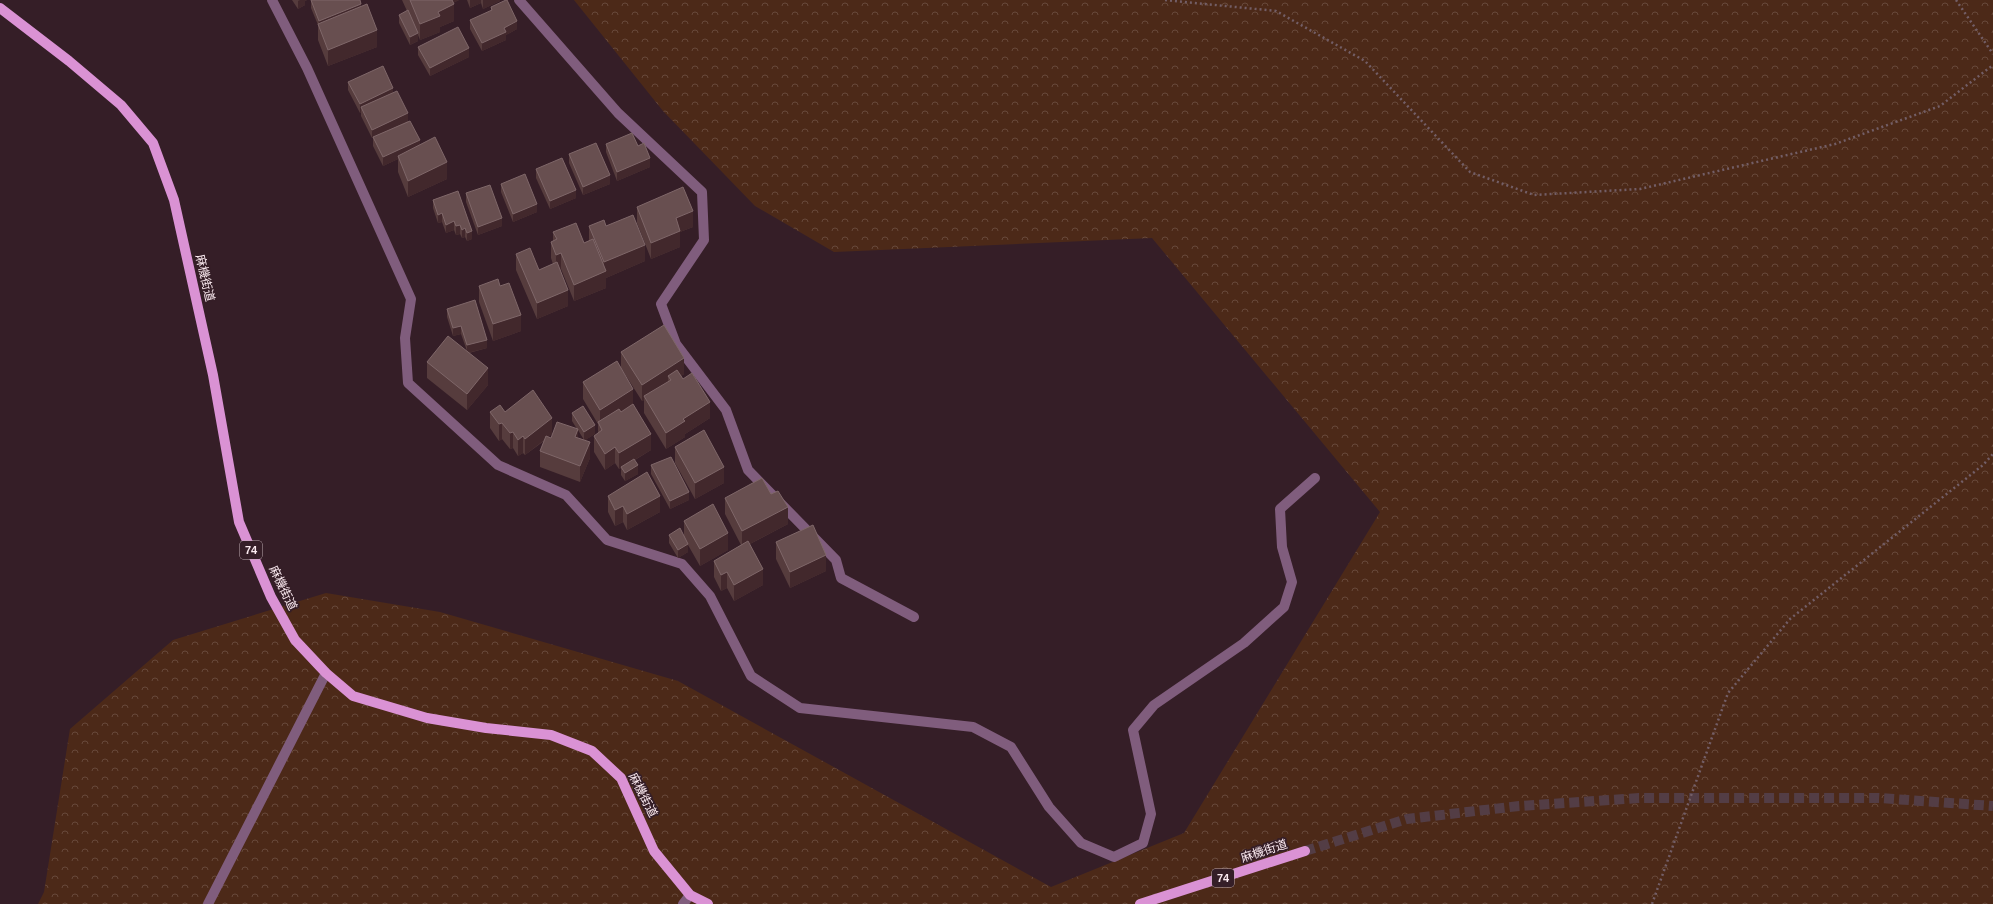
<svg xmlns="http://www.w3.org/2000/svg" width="1993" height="904" font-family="Helvetica,'Noto Sans JP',sans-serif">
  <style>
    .forest { fill: url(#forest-crowns) }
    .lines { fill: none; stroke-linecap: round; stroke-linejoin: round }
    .primary-tunnel { stroke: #533d45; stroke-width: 10; stroke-dasharray: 10 5; stroke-linecap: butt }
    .path { stroke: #735e66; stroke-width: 2.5; stroke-dasharray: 2 3; stroke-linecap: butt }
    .street { stroke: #805d7d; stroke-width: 10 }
    .primary { stroke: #da92d4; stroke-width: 10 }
    .wall { fill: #563c3d; fill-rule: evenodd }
    .shaded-wall { fill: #42282c }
    .building { fill: #684f50; stroke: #7f6769 }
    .labels { text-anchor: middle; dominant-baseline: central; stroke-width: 3.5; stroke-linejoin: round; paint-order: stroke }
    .shield { fill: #351e27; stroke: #c0adb4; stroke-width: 1 }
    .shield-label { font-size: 11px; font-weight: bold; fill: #fbeaf0 }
    .street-label { font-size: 12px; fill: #fbeaf0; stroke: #351e27 }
  </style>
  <defs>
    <pattern id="forest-crowns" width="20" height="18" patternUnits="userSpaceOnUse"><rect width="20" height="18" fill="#4c2918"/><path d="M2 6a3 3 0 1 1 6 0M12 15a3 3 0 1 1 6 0" fill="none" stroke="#67483a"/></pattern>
  </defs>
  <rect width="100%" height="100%" fill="#351e27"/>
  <path class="forest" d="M574 0H1993V904H38L44 892 70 729 173 640 326 593 440 612 678 681 1051 887 1184 833 1380 512 1152 238 834 252 755 206 663 111Z"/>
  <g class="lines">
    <path class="primary-tunnel" d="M1305 851 1407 819 1519 806 1639 798H1879L1993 806"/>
    <g class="path">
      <path d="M1165 0 1276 11 1365 61 1470 172 1534 195 1640 189 1835 144 1940 106 1993 65"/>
      <path d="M1956 0 1993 54"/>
      <path d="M1652 904 1728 693 1790 619 1983 465 1993 454"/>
    </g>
    <g class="street">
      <path d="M272 0 307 68 411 299 405 338 408 383 498 465 566 495 607 540 682 564 710 596 751 676 800 708 973 727 1011 747 1049 807 1081 843 1114 857 1143 843 1151 814 1133 730 1154 705 1244 643 1284 607 1292 582 1282 547 1280 509 1315 478"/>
      <path d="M519 0 618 113 702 192 704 240 661 304 676 344 726 410 748 470 836 560 841 578 914 617"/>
      <path d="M208 904 326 673"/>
      <path d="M683 904 690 895"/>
    </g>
    <g class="primary">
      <path d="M0 8 69 61 121 105 153 143 174 200 213 375 239 522 271 597 295 640 326 673 353 696 427 718 486 728 551 735 592 751 621 778 654 851 690 895 708 904"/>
      <path d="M1140 904 1305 851"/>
    </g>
  </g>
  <g class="wall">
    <path d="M292 0H307L305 1V5L298 9Z"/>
    <path d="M311 0 361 6 377 47 328 66 318 40V25L311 8Z"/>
    <path d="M402 0H459L453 3 454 21 440 27V32L420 40 418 35V41L410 45 399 23V15L407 11Z"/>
    <path d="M467 0H500V1L483 9 481 3 470 8Z"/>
    <path d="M491 7 517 29 506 35V40L482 51 470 29V20L491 11Z"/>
    <path d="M418 47 469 57 430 76 418 55Z"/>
    <path d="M348 82 393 93 408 121 420 145 447 179 408 197 398 172V159L383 166 373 146V138H372L361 116V112L360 113 348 90Z"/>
    <path d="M606 144 638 146 650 167 617 181 606 152Z"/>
    <path d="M569 154 610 184 583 195 569 163Z"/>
    <path d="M536 169 576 198 550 209 536 178Z"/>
    <path d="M501 184 537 212 513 222 501 192Z"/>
    <path d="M458 191 472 239 467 241 465 237 462 238 460 234 456 235 454 230 446 233 442 222 438 223 433 208V200Z"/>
    <path d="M466 193 502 226 478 235 466 202Z"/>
    <path d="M637 207 693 227 680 232V247L651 259 637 223Z"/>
    <path d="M589 226H606L645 261 606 278V288L574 301 561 269 560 270 568 306 537 319 516 270V254L539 270 553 264 551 258V242L553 241V232L584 243 589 241Z"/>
    <path d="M479 286H500L521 331 493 341 479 302Z"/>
    <path d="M447 309 487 348 469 353 488 385 467 410 427 378V362L467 351 461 334 453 336 447 317Z"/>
    <path d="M621 352 684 374 681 376 710 418 685 434V437L666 449 644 413V400L642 401 621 368Z"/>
    <path d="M583 382 633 404 651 450 635 460 638 474 625 481 621 475V468L619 469 615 463 605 470 594 452V436L598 433V424L583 399Z"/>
    <path d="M490 412H505L552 434 548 437 551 438 577 429 572 421V413L595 434 585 440 590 458 580 482 540 467V451L544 441 525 455 523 453 518 456 513 448 510 449 502 439 499 441 490 428ZM578 430 584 440 578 438Z"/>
    <path d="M675 447 724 483 695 499 675 463Z"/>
    <path d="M651 465 689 500 670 509 651 474Z"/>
    <path d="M608 496 660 512 627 530 623 522 615 526 608 512Z"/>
    <path d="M725 498 788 524 750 544 763 585 734 601 727 588 721 591 714 577V561L741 545 725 514Z"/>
    <path d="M684 521 728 550 700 566 688 545V552L678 558 669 543V535H684Z"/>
    <path d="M776 542 826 571 790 588 776 559Z"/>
  </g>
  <g class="shaded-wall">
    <path d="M300 0H307L305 1V5L298 9V1Z"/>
    <path d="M453 0H459L453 3Z"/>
    <path d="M470 0H481V3L470 8Z"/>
    <path d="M483 0H500V1L483 9Z"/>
    <path d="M361 4V13L319 28V21Z"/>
    <path d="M454 4V21L440 27V32L420 40V24L438 12Z"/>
    <path d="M517 21V29L506 35V40L482 51V43L504 28Z"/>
    <path d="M377 30V47L328 66V50Z"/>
    <path d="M418 33V41L410 45V37Z"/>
    <path d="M469 48V57L430 76V68Z"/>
    <path d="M393 88V97L361 107V112L360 113V104Z"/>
    <path d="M408 113V121L372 138V130Z"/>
    <path d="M420 140V149L398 156V159L383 166V157Z"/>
    <path d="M650 158V167L617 181V172Z"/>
    <path d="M447 162V179L408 197V181Z"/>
    <path d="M610 175V184L583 195V187Z"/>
    <path d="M576 190V198L550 209V201Z"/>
    <path d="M537 204V212L513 222V214Z"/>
    <path d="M693 211V227L680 232V247L651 259V243L676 218Z"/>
    <path d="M442 213V222L438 223V215Z"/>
    <path d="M502 218V226L478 235V227Z"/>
    <path d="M454 221V230L446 233V225Z"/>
    <path d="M460 225V234L456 235V226Z"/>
    <path d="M465 228V237L462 238V230Z"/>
    <path d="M472 231V239L467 241V233Z"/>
    <path d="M645 245V261L606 278V288L574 301V285L604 272V262Z"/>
    <path d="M561 253V269L556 271V255Z"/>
    <path d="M568 290V306L537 319V303Z"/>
    <path d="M521 315V331L493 341V324Z"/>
    <path d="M461 326V334L453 336V328Z"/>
    <path d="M487 340V348L467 353V345Z"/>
    <path d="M684 358V374L671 383V380L668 376V385L644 396V400L642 401V385Z"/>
    <path d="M488 368V385L467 410V394Z"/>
    <path d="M633 389V405L600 425V410Z"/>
    <path d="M710 402V418L685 434V437L666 449V433L683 419Z"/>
    <path d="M552 418V434L525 455V439Z"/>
    <path d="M502 423V439L499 441V424Z"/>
    <path d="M595 425V434L584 441V432Z"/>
    <path d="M578 429V445L575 437Z"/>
    <path d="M513 432V448L510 449V433Z"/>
    <path d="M651 434V450L621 468V467V468L619 469V453Z"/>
    <path d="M523 436V453L518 456V440Z"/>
    <path d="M590 442V458L580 482V466Z"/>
    <path d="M615 447V463L605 470V454Z"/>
    <path d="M638 465V474L625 481V473Z"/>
    <path d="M724 467V483L695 499V483Z"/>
    <path d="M689 492V500L670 509V501Z"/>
    <path d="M660 496V512L627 530V514Z"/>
    <path d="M623 506V522L615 526V510Z"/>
    <path d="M788 507V524L742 548V531Z"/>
    <path d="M728 533V550L700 566V549Z"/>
    <path d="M688 544V552L678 558V550Z"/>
    <path d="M826 555V571L790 588V572Z"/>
    <path d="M763 569V585L734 601V585Z"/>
    <path d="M727 572V588L721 591V575Z"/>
  </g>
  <g class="building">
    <path d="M311 0H360L361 4 319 21Z"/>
    <path d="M410 0H452L454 4 438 12 440 16 420 24Z"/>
    <path d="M506 0H507L517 21 504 28 506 32 482 43 470 20 492 10 491 7Z"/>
    <path d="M367 4 377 30 328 50 318 24Z"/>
    <path d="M408 10 418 33 410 37 399 15Z"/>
    <path d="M458 27 469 48 430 68 418 47Z"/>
    <path d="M383 66 393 88 360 104 348 82Z"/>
    <path d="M397 91 408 113 372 130 361 107Z"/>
    <path d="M410 121 420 140 383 157 373 137Z"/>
    <path d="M632 133 638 146 644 143 650 158 617 172 606 144Z"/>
    <path d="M435 137 447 162 408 181 398 156Z"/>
    <path d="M596 143 610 175 583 187 569 154Z"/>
    <path d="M562 158 576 190 550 201 536 169Z"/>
    <path d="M525 174 537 204 513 214 501 184Z"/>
    <path d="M490 185 502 218 478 227 466 193Z"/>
    <path d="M683 187 693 211 676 218 680 231 651 243 637 207Z"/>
    <path d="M458 191 472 231 467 233 465 228 462 230 460 225 456 226 454 221 446 225 442 213 438 215 433 200Z"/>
    <path d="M633 215 645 245 604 262 589 226 604 220 606 226Z"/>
    <path d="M576 223 584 243 593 239 606 271 574 285 561 253 556 255 551 242 557 239 553 232Z"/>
    <path d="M530 248 539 270 557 262 568 290 537 303 516 254Z"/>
    <path d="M498 279 500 286 509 283 521 315 493 324 479 286Z"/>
    <path d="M475 300 487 340 467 345 461 326 453 328 447 309Z"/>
    <path d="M664 325 684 358 642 385 621 352Z"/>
    <path d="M448 336 488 368 467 394 427 362Z"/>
    <path d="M617 361 633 389 600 410 583 382Z"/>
    <path d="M677 370 683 379 692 373 710 402 683 419 685 421 666 433 644 396 671 380 668 376Z"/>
    <path d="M533 390 552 418 525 439 523 436 518 440 513 432 510 433 502 423 499 424 490 412 500 405 505 412Z"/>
    <path d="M633 404 651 434 619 453 615 447 605 454 594 436 602 430 598 422 619 409 621 412Z"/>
    <path d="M583 406 595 425 584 432 572 413Z"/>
    <path d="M557 422 578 429 575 437 590 442 580 466 540 451 546 436 551 438Z"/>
    <path d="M704 430 724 467 695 483 675 447Z"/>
    <path d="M671 457 689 492 670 501 651 465Z"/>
    <path d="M634 459 638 465 625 473 621 467Z"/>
    <path d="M647 472 660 496 627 514 623 506 615 510 608 496Z"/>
    <path d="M762 478 771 494 778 491 788 507 742 531 725 498Z"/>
    <path d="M713 504 728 533 700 549 684 521Z"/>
    <path d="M813 525 826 555 790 572 776 542Z"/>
    <path d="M680 528 688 544 678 550 669 535Z"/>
    <path d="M748 541 763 569 734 585 727 572 721 575 714 561Z"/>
  </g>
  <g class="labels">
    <g class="shield">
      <rect x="240" y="541" width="22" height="18" rx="3"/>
      <rect x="1212" y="869" width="22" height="18" rx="3"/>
    </g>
    <g class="shield-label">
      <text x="251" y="550">74</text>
      <text x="1223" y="878">74</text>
    </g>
    <g class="street-label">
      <text transform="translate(205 278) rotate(77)">麻機街道</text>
      <text transform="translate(283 588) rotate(64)">麻機街道</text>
      <text transform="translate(643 795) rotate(63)">麻機街道</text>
      <text transform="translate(1264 851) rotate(-18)">麻機街道</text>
    </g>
  </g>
</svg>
